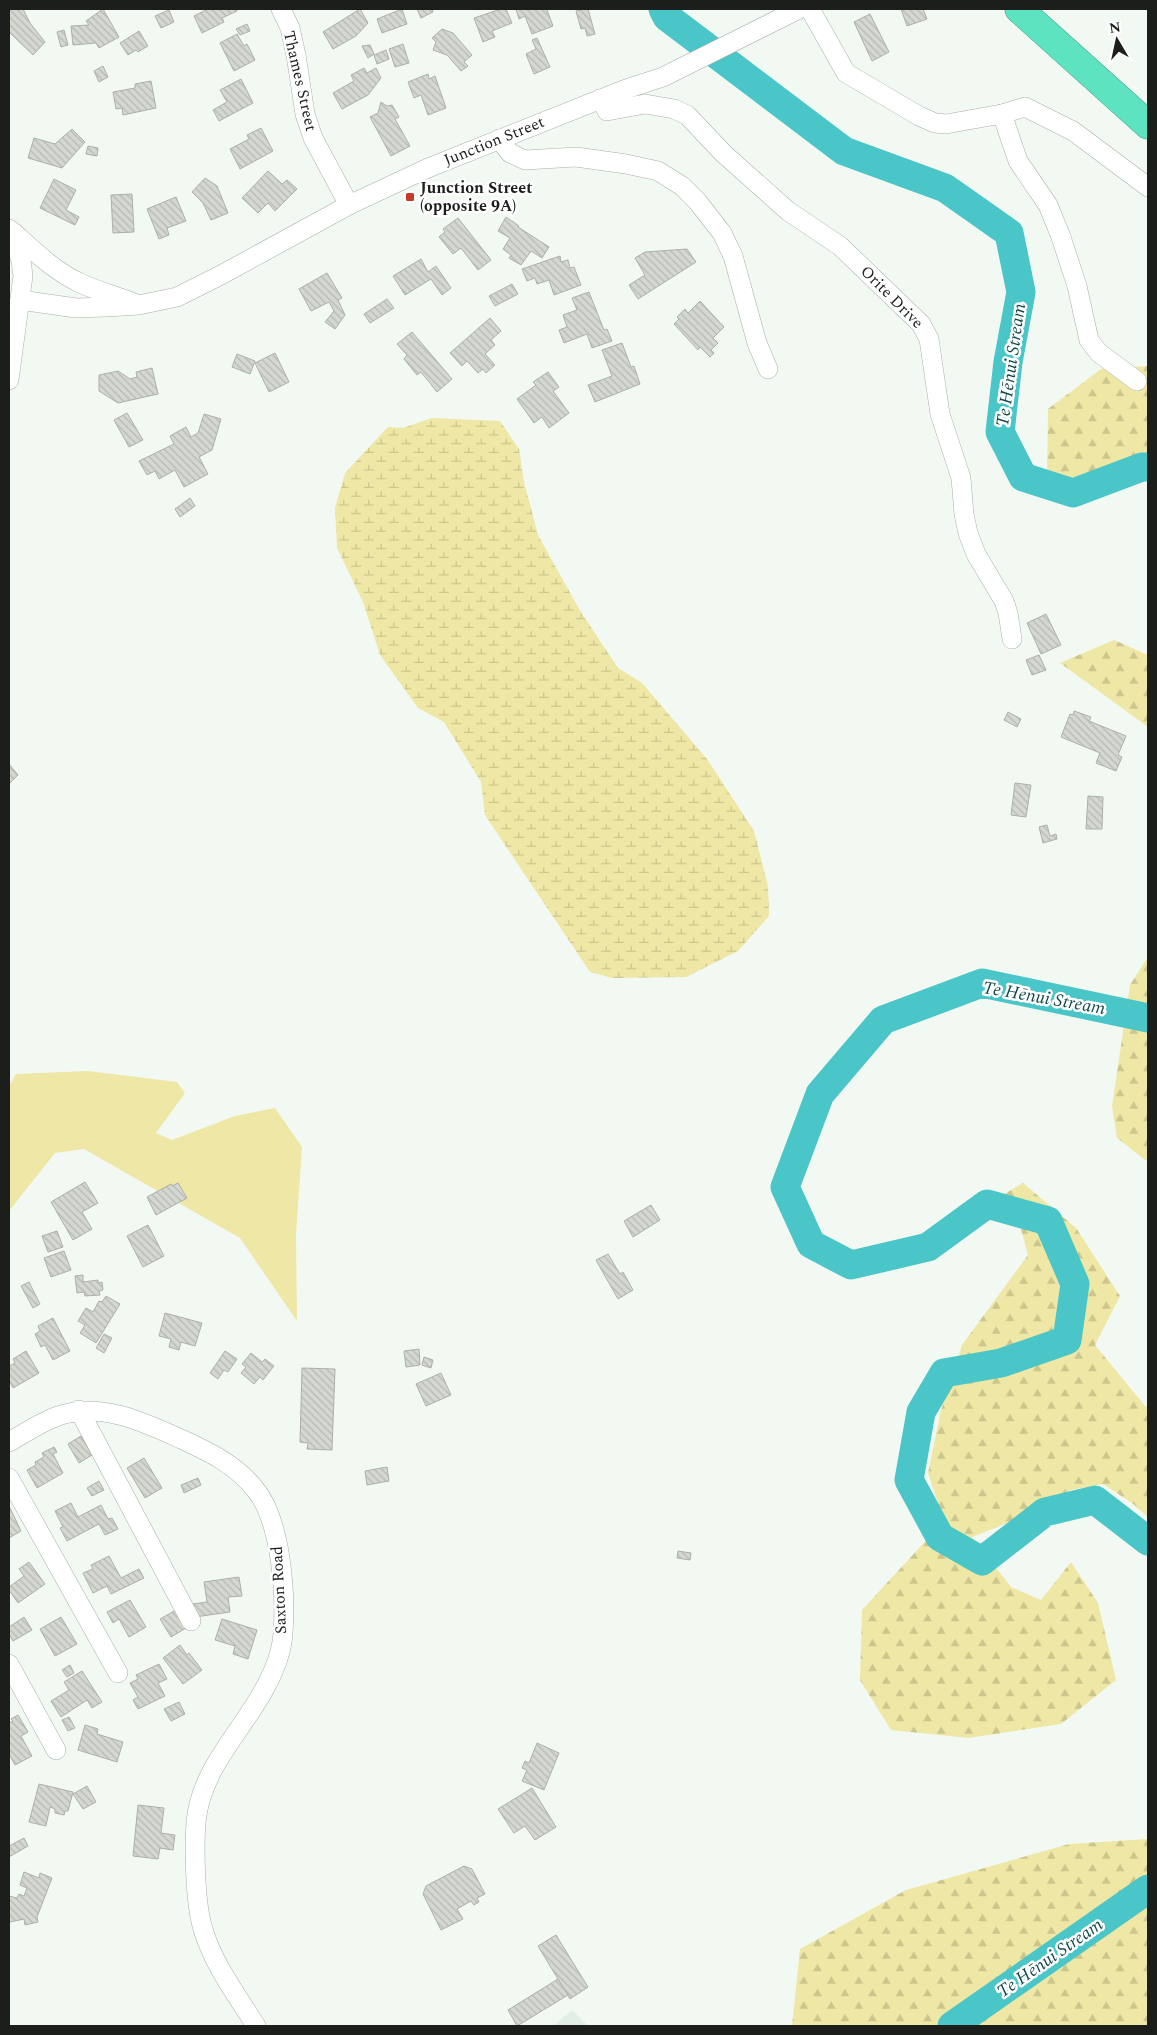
<svg xmlns="http://www.w3.org/2000/svg" width="1157" height="2035" font-family="Spectral,serif">
  <style>
    .built { fill: #e2efe4 }
    .green { fill: #efe7a5 }
    .forest { fill: url(#forest-firs) }
    .wetland { fill: url(#wetland-marsh) }
    .lines { fill: none; stroke-linecap: round; stroke-linejoin: round }
    .river { stroke: #4ac5c8; stroke-width: 29 }
    .building { fill: url(#building-back-hatch); stroke: #adb0a9 }
    .minor-casing { stroke: #a8afa9; stroke-width: 20 }
    .highway-casing { stroke: #479e87; stroke-width: 29 }
    .minor { stroke: #fff; stroke-width: 19 }
    .highway { stroke: #5ee3c1; stroke-width: 28 }
    .poi-dot { fill: #c73a2a; stroke: #fff; stroke-width: 2 }
    .labels { text-anchor: middle; dominant-baseline: central; stroke-width: 5; stroke-linejoin: round; paint-order: stroke }
    .street-label { font-size: 16px; fill: #1c1e1c; stroke: #fff }
    .poi-label { font-size: 16px; font-weight: bold; fill: #1c1e1c; stroke: #fff; text-anchor: start }
    .water-label { font-size: 18px; font-style: italic; fill: #13494b; stroke: #fff }
  </style>
  <defs>
    <pattern id="forest-firs" width="22" height="20" patternUnits="userSpaceOnUse" patternTransform="scale(1.25)"><rect width="22" height="20" fill="#efe7a5"/><path d="M5 1l3.5 6h-7zM16 11l3.5 6h-7z" fill="#ccc68d"/></pattern>
    <pattern id="wetland-marsh" width="20" height="14" patternUnits="userSpaceOnUse" patternTransform="scale(1.25)"><rect width="20" height="14" fill="#efe7a5"/><path d="M1 5h8M5 5V1M11 12h8M15 12V8" fill="none" stroke="#ccc68d"/></pattern>
    <pattern id="building-back-hatch" width="6" height="6" patternUnits="userSpaceOnUse" patternTransform="scale(1.25)"><rect width="6" height="6" fill="#d5d8d1"/><path d="M-1 5l2 2M0 0l6 6M5-1l2 2" fill="none" stroke="#b6b9b3"/></pattern>
  </defs>
  <rect width="100%" height="100%" fill="#f2f9f3"/>
  <path class="built" d="M572 2010 588 2026H553Z"/>
  <path class="green" d="M88 1071 177 1082 185 1093 156 1133 172 1140 235 1116 275 1108 302 1147 296 1235 297 1321 240 1238 84 1149 55 1153 9 1211V1086L16 1074Z"/>
  <g class="forest">
    <path d="M1148 366V472H1131L1047 480 1048 409 1101 369Z"/>
    <path d="M1114 640 1148 655V727L1060 663Z"/>
    <path d="M1148 957V1162L1117 1138 1112 1106 1130 985Z"/>
    <path d="M1023 1183 1076 1228 1120 1296 1095 1345 1145 1406 1148 1407V1517L1132 1503 1103 1484 1071 1490 1025 1516 972 1537 1011 1587 1041 1600 1071 1562 1098 1603 1116 1680 1061 1724 969 1738 891 1730 860 1680 862 1610 944 1521 928 1473 941 1410 962 1345 1028 1255 1019 1222 973 1212Z"/>
    <path d="M1148 1839V2026H792L800 1949 906 1890 1069 1844Z"/>
  </g>
  <path class="wetland" d="M432 418 500 421 519 449 524 482 538 535 579 609 618 668 642 683 707 759 754 831 768 886 769 916 738 951 686 977 612 978 590 972 485 815 481 782 444 722 418 708 380 655 363 602 337 548 335 508 345 473 388 427 403 428Z"/>
  <g class="lines">
    <g class="river">
      <path d="M663 9 667 17 844 151 945 188 1009 233 1021 292 1008 362 1000 432 1023 477 1073 493 1142 467H1148"/>
      <path d="M1148 1018 982 983 883 1020 820 1094 785 1187 811 1244 851 1265 928 1247 987 1204 1048 1221 1075 1284 1067 1340 1001 1363 944 1373 921 1412 909 1480 940 1537 982 1561 1045 1512 1095 1500 1148 1541"/>
      <path d="M952 2026 1148 1889"/>
    </g>
  </g>
  <g class="building">
    <path d="M9 9H23L30 23 45 42 33 55 9 32Z"/>
    <path d="M103 9 119 37 99 48 96 43 73 45 71 26 89 25 86 21Z"/>
    <path d="M208 9H236L237 11 222 18 224 22 202 33 194 16Z"/>
    <path d="M360 9 368 23 356 36 333 49 323 32Z"/>
    <path d="M402 9 407 24 382 33 377 19Z"/>
    <path d="M417 9H432L433 12 421 18Z"/>
    <path d="M501 9H506L512 23 492 31 495 37 483 42 474 18Z"/>
    <path d="M516 9H551L547 10 553 26 532 34 525 16 519 19Z"/>
    <path d="M584 9H588L595 34 587 36 585 28 581 29 576 11Z"/>
    <path d="M901 9H923L927 19 907 26Z"/>
    <path d="M169 10 174 22 161 28 155 16Z"/>
    <path d="M870 14 889 52 872 61 854 22Z"/>
    <path d="M247 24 250 31 240 35 236 29Z"/>
    <path d="M442 29 453 33 472 55 464 62 468 66 461 71 447 55 433 50 436 42 432 38Z"/>
    <path d="M64 30 68 45 61 47 57 32Z"/>
    <path d="M139 31 148 46 138 52 136 50 128 55 120 43Z"/>
    <path d="M237 34 244 46 247 44 255 60 234 71 220 43Z"/>
    <path d="M537 38 550 67 534 74 526 54 536 49 532 40Z"/>
    <path d="M403 44 409 63 395 67 389 49Z"/>
    <path d="M370 45 374 54 368 58 362 46Z"/>
    <path d="M386 50 389 59 377 64 374 55Z"/>
    <path d="M103 66 108 77 99 82 94 71Z"/>
    <path d="M364 68 367 73 376 68 381 78 368 95 342 109 333 93 354 81 351 75Z"/>
    <path d="M428 74 429 79 435 76 446 108 428 115 421 95 414 98 408 82Z"/>
    <path d="M241 79 253 103 219 121 213 110 227 102 220 90Z"/>
    <path d="M151 81 156 108 123 115 122 108 116 109 113 92 135 88V84Z"/>
    <path d="M381 102 387 106 392 105 399 117 395 119 410 146 391 156 370 117 378 113Z"/>
    <path d="M261 128 273 151 240 169 230 149 249 139 247 135Z"/>
    <path d="M72 129 85 142 62 168 28 158 34 138 55 144Z"/>
    <path d="M88 146 98 148 97 156 86 154Z"/>
    <path d="M268 171 282 184 287 180 297 189 275 211 268 203 258 213 242 198Z"/>
    <path d="M205 178 217 186 228 213 211 220 203 203 192 192Z"/>
    <path d="M54 179 76 190 66 210 79 217 75 225 40 208Z"/>
    <path d="M132 194 134 232 113 233 111 195Z"/>
    <path d="M176 197 186 221 167 228 169 235 159 239 147 209Z"/>
    <path d="M506 217 519 226 518 227 549 247 542 258 531 251 521 265 509 258 511 255 503 249 510 238 498 231Z"/>
    <path d="M458 218 491 260 478 270 461 248 453 254 439 237 445 232 443 229Z"/>
    <path d="M687 249 696 262 638 299 629 285 645 275 635 258 645 252Z"/>
    <path d="M560 256 561 262 568 260 570 268 574 267 581 285 554 295 549 280 537 284 535 278 527 281 522 269Z"/>
    <path d="M421 259 428 272 436 266 451 288 442 295 431 279 405 295 393 276Z"/>
    <path d="M327 273 342 298 338 300 345 315 335 329 325 322 334 311 329 302 311 311 299 289Z"/>
    <path d="M512 284 518 294 495 306 489 296Z"/>
    <path d="M589 292 604 330 607 329 612 341 592 348 587 334 564 343 559 330 567 327 563 315 577 310 572 298Z"/>
    <path d="M387 299 394 308 370 323 364 314Z"/>
    <path d="M700 301 724 327 713 338 718 343 711 350 714 353 710 357 700 347 698 350 674 324 679 319 677 317 685 309 688 313Z"/>
    <path d="M490 318 501 331 491 340 495 345 485 354 495 365 486 373 483 369 478 373 467 361 462 366 450 353Z"/>
    <path d="M412 332 452 379 437 392 421 372 417 375 404 359 407 355 397 344Z"/>
    <path d="M622 343 631 367 634 366 640 384 595 402 588 385 612 376 602 350Z"/>
    <path d="M275 353 289 382 269 392 255 363Z"/>
    <path d="M237 354 255 361 250 374 232 367Z"/>
    <path d="M152 368 158 394 118 403 99 391V375L118 371 130 379 137 377 136 372Z"/>
    <path d="M548 372 559 387 553 391 569 413 549 428 542 417 534 423 517 399 536 385 533 382Z"/>
    <path d="M127 413 143 440 129 447 114 420Z"/>
    <path d="M204 414 221 419 212 450 199 457 208 474 184 487 175 470 159 479 155 471 147 475 139 461 174 444 170 436 186 427 191 437 198 433Z"/>
    <path d="M190 498 195 506 180 517 175 509Z"/>
    <path d="M1046 614 1061 645 1041 654 1027 623Z"/>
    <path d="M1039 655 1046 670 1032 675 1026 660Z"/>
    <path d="M1074 711 1091 717 1089 721 1126 736 1118 755 1122 757 1116 771 1096 763 1100 753 1061 737 1070 714 1073 715Z"/>
    <path d="M1008 712 1021 719 1017 727 1004 720Z"/>
    <path d="M9 764 18 775 9 784Z"/>
    <path d="M1015 783 1031 785 1026 817 1011 815Z"/>
    <path d="M1088 796 1103 797 1102 829H1086Z"/>
    <path d="M1047 825 1050 836 1056 834 1057 839 1043 843 1039 827Z"/>
    <path d="M85 1182 98 1203 82 1212 92 1229 73 1240 51 1202Z"/>
    <path d="M178 1183 187 1198 156 1215 147 1197 171 1184 172 1186Z"/>
    <path d="M651 1205 660 1220 633 1237 624 1221Z"/>
    <path d="M148 1225 164 1256 143 1267 127 1236Z"/>
    <path d="M57 1231 63 1247 48 1252 42 1236Z"/>
    <path d="M64 1251 71 1270 51 1277 44 1258Z"/>
    <path d="M608 1254 620 1274 623 1272 633 1290 618 1299 596 1260Z"/>
    <path d="M83 1275V1282L98 1280V1283L102 1282 103 1290 99 1291 100 1295 85 1296 84 1292 77 1293 75 1276Z"/>
    <path d="M29 1282 40 1304 33 1308 21 1286Z"/>
    <path d="M106 1296 120 1304 96 1343 80 1333 85 1325 78 1321 86 1308 93 1312 99 1301 102 1302Z"/>
    <path d="M165 1313 202 1323 195 1346 181 1342 179 1350 169 1347 171 1339 159 1336Z"/>
    <path d="M53 1318 70 1351 53 1360 45 1345 41 1347 35 1334 40 1331 38 1326Z"/>
    <path d="M104 1334 112 1338 104 1353 96 1348Z"/>
    <path d="M419 1349 420 1365 406 1367 404 1351Z"/>
    <path d="M26 1351 39 1373 13 1388 9 1380V1366L15 1363 13 1359Z"/>
    <path d="M225 1351 237 1359 228 1372 224 1370 218 1379 210 1373Z"/>
    <path d="M251 1353 262 1362 265 1359 274 1366 263 1380 260 1377 254 1384 241 1373 246 1367 242 1364Z"/>
    <path d="M424 1357 433 1360 431 1368 422 1365Z"/>
    <path d="M302 1368 335 1369 332 1450 307 1449 308 1443 300 1442Z"/>
    <path d="M441 1373 451 1395 426 1406 416 1384Z"/>
    <path d="M81 1436 92 1455 79 1463 68 1444Z"/>
    <path d="M54 1447 57 1452 53 1454 63 1473 37 1488 27 1470 36 1465 35 1462 44 1457 42 1453Z"/>
    <path d="M144 1458 162 1488 145 1498 127 1468Z"/>
    <path d="M387 1467 389 1481 367 1485 365 1471Z"/>
    <path d="M198 1478 201 1485 184 1493 181 1485Z"/>
    <path d="M99 1481 104 1490 92 1496 87 1488Z"/>
    <path d="M71 1503 78 1517 101 1505 108 1519 112 1518 118 1529 105 1535 99 1524 67 1541 60 1528 63 1527 55 1511Z"/>
    <path d="M9 1506 21 1531 9 1538Z"/>
    <path d="M678 1551 691 1553 690 1560 677 1558Z"/>
    <path d="M109 1556 121 1578 139 1569 144 1578 111 1594 107 1586 93 1593 83 1573 93 1569 91 1565Z"/>
    <path d="M29 1562 45 1584 18 1603 9 1590V1587L24 1576 19 1569Z"/>
    <path d="M239 1577 242 1596 228 1597 230 1612 195 1617 193 1604 207 1602 204 1582Z"/>
    <path d="M130 1600 146 1627 129 1637 119 1619 113 1623 107 1612Z"/>
    <path d="M176 1610 186 1628 171 1637 160 1619Z"/>
    <path d="M24 1617 32 1630 13 1641 9 1634V1627Z"/>
    <path d="M61 1617 77 1644 55 1656 40 1629Z"/>
    <path d="M222 1619 257 1630 248 1659 233 1654 235 1646 215 1640Z"/>
    <path d="M180 1645 187 1655 189 1653 202 1670 183 1684 163 1658Z"/>
    <path d="M159 1664 167 1679 158 1683 165 1696 138 1709 133 1700 138 1697 130 1683 138 1679 136 1675Z"/>
    <path d="M70 1665 74 1673 67 1677 62 1670Z"/>
    <path d="M82 1671 102 1702 92 1708 87 1700 61 1717 51 1701 69 1690 64 1682Z"/>
    <path d="M179 1702 185 1714 171 1721 164 1709Z"/>
    <path d="M18 1715 28 1732 21 1736 32 1756 15 1765 9 1754V1723L13 1721 11 1719Z"/>
    <path d="M69 1717 75 1728 68 1731 62 1720Z"/>
    <path d="M85 1725 98 1729 97 1734 123 1742 117 1762 78 1750Z"/>
    <path d="M537 1743 559 1753 544 1790 522 1781 527 1770 522 1768 525 1761 529 1763Z"/>
    <path d="M39 1784 73 1792 68 1811H65L64 1815 55 1813V1809L50 1807 46 1826 29 1822Z"/>
    <path d="M87 1786 96 1802 83 1809 73 1794Z"/>
    <path d="M532 1788 556 1827 535 1840 525 1826 514 1833 498 1809Z"/>
    <path d="M138 1805 164 1808 161 1833 175 1835 173 1850 160 1848 158 1859 133 1856Z"/>
    <path d="M24 1838 28 1846 9 1857V1846Z"/>
    <path d="M464 1866 472 1869 485 1894 477 1898 479 1902 474 1905 471 1901 457 1909 463 1919 441 1930 423 1894 426 1886Z"/>
    <path d="M24 1872 39 1878 40 1873 52 1878 37 1917 38 1922 25 1925 24 1919 10 1922 9 1924V1896L17 1898 19 1894 24 1896 27 1888 20 1885Z"/>
    <path d="M556 1935 588 1987 570 1999 538 1946Z"/>
    <path d="M558 1979 568 1995 517 2026 508 2010Z"/>
  </g>
  <g class="lines">
    <defs>
      <g id="minor">
        <path d="M281 9 290 28 296 55 305 114 313 138 349 205"/>
        <path d="M810 9 846 73 919 116 935 123 946 124 1002 114 1025 107 1073 131 1148 187"/>
        <path d="M600 99 607 111 645 104 674 109 687 115 724 154 788 211 840 246 921 324 929 339 940 414 961 478 964 514 968 533 976 554 1004 601 1008 613 1012 639"/>
        <path d="M1002 114 1018 161 1048 205 1061 237 1077 286 1089 340 1099 353 1137 381"/>
        <path d="M499 139 510 153 525 160 576 157 626 164 658 171 682 186 697 201 722 233 733 256 757 343 768 369"/>
        <path d="M9 229 21 260 23 276 9 380"/>
        <path d="M13 232C34 251 54 271 80 283 97 291 117 296 134 303"/>
        <path d="M20 300 76 308 106 307 139 305 177 297 221 275 349 205 428 168 626 89 663 77 799 9"/>
        <path d="M79 1410 191 1621"/>
        <path d="M9 1442C25 1433 41 1422 58 1416 99 1401 144 1422 181 1439 209 1452 235 1464 255 1489 281 1520 286 1593 283 1633 282 1651 274 1671 266 1686 242 1732 201 1768 196 1822 194 1848 195 1904 203 1929 213 1964 237 1995 256 2026"/>
        <path d="M9 1478 118 1673"/>
        <path d="M9 1664 56 1750"/>
      </g>
      <path id="highway" d="M1019 9 1148 125"/>
    </defs>
    <use href="#minor" class="minor-casing"/>
    <use href="#highway" class="highway-casing"/>
    <use href="#minor" class="minor"/>
    <use href="#highway" class="highway"/>
  </g>
  <rect class="poi-dot" x="405" y="192" width="10" height="10" rx="2.5"/>
  <g class="labels">
    <g class="street-label">
      <text transform="translate(300 81) rotate(77)">Thames Street</text>
      <text transform="translate(494 141) rotate(-22)">Junction Street</text>
      <text transform="translate(892 297) rotate(45)">Orite Drive</text>
      <text transform="translate(279 1590) rotate(-93)">Saxton Road</text>
    </g>
    <g class="poi-label">
      <text x="420" y="188">Junction Street<tspan x="420" dy="18">(opposite 9A)</tspan></text>
    </g>
    <g class="water-label">
      <text transform="translate(1011 365) rotate(-82)">Te Hēnui Stream</text>
      <text transform="translate(1044 998) rotate(10)">Te Hēnui Stream</text>
      <text transform="translate(1050 1958) rotate(-35)">Te Hēnui Stream</text>
    </g>
  </g>
  <rect width="1157" height="2035" fill="none" stroke="#1c1e1c" stroke-width="20"/>
  <g transform="translate(1117 40) rotate(351)" stroke="#ffffff" stroke-width="4" paint-order="stroke">
  <path d="M0-4L9 19L0 12L-9 19Z" fill="#1c1e1c"/>
  <text y="-8" font-size="14" font-weight="bold" text-anchor="middle" fill="#1c1e1c">N</text>
  </g>
</svg>
